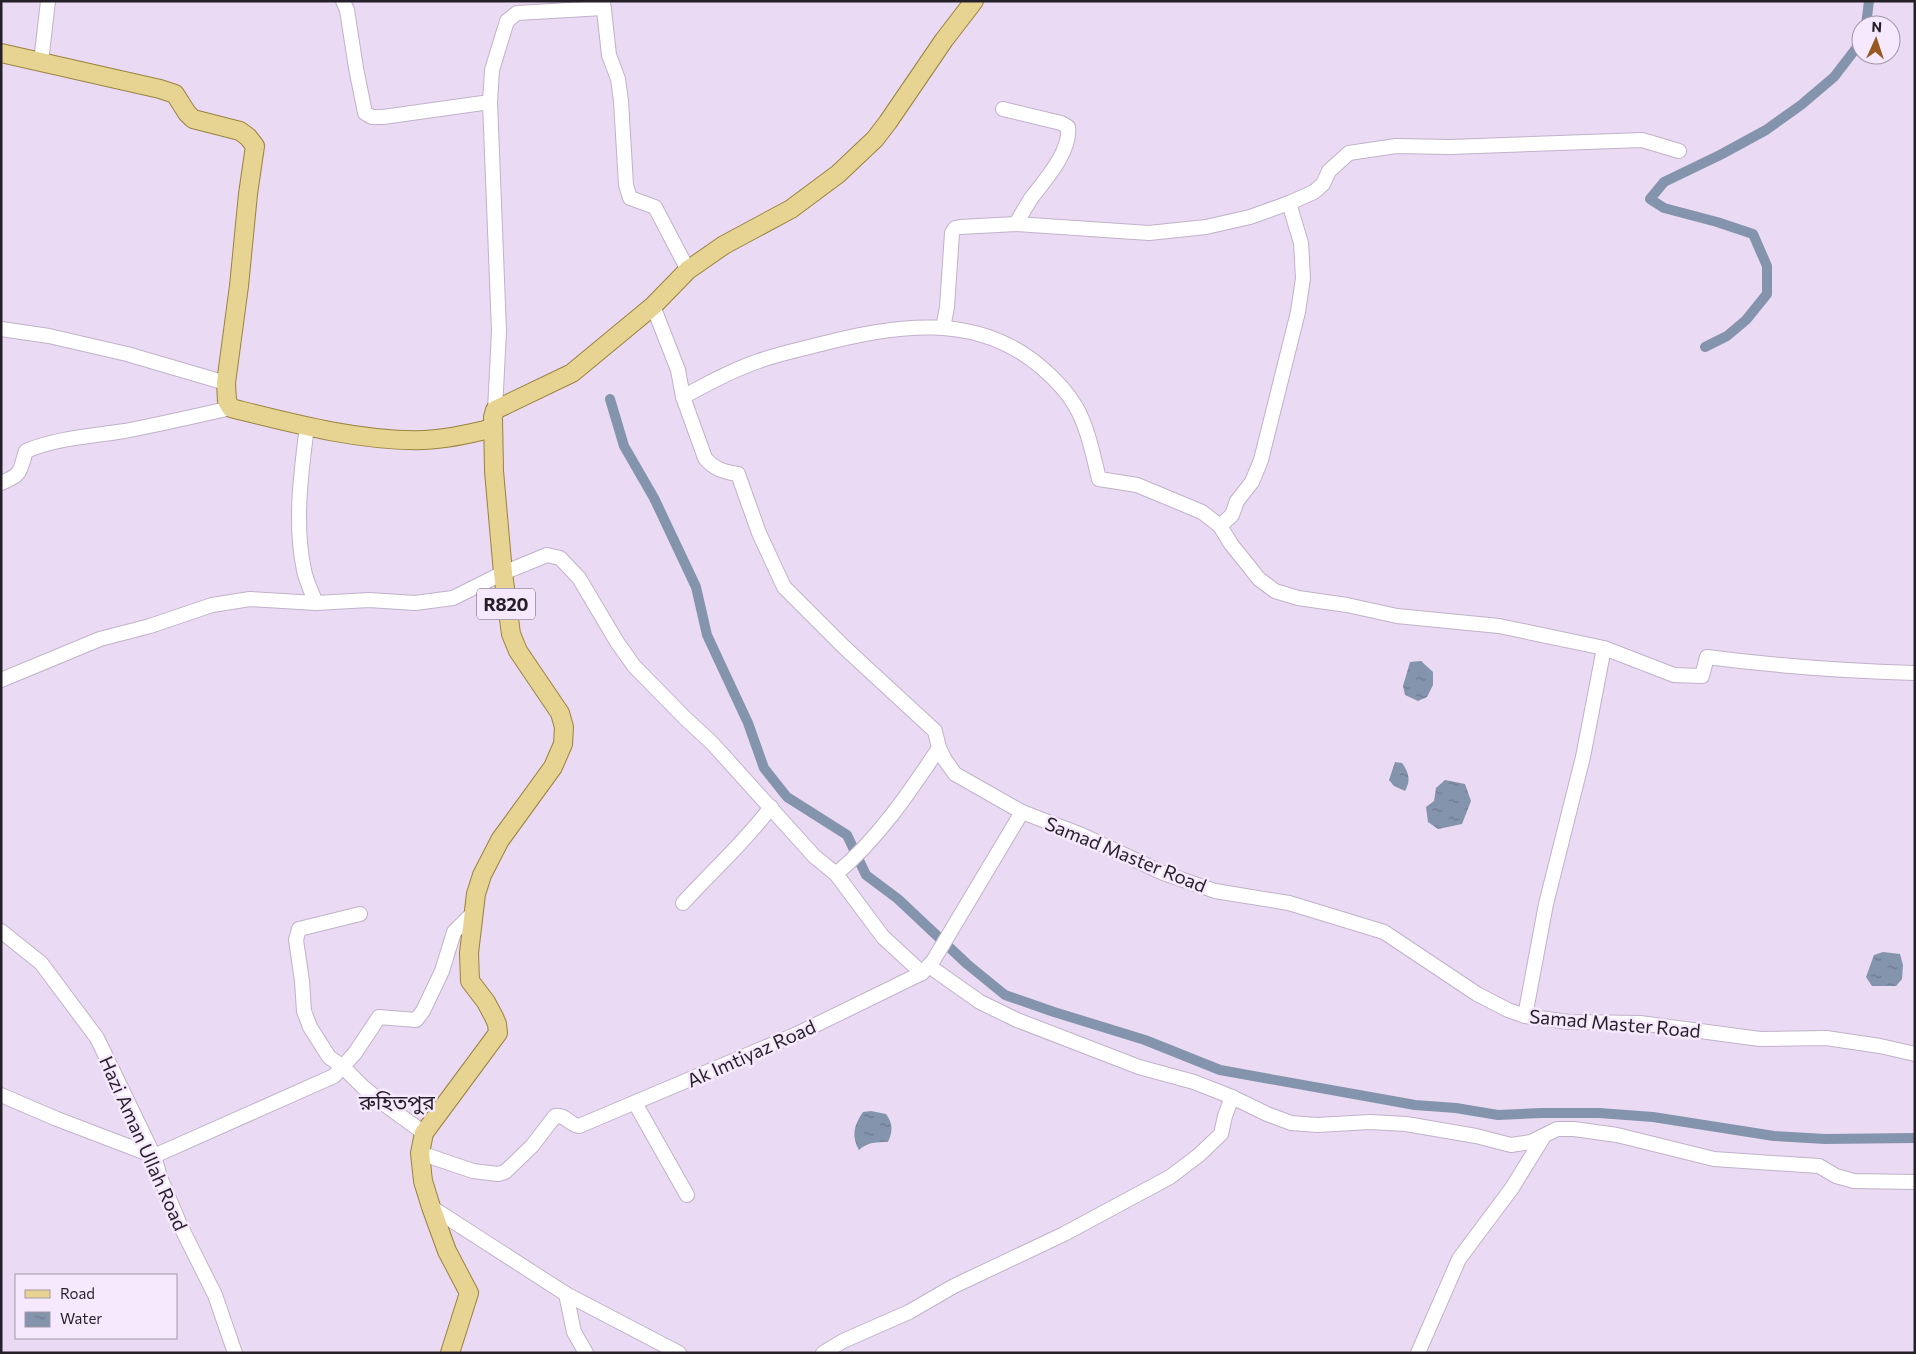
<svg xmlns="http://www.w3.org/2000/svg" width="1916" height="1354" font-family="Commissioner,'Noto Sans Bengali',sans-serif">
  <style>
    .water { fill: url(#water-ripples) }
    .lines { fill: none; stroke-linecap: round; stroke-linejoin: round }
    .canal { stroke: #8594ad; stroke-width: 10 }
    .minor-casing { stroke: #c1b2ca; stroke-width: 16 }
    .major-casing { stroke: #99823e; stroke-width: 20 }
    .minor { stroke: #fff; stroke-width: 14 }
    .major { stroke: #e8d492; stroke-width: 18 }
    .labels { text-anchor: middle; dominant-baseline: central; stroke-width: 5; stroke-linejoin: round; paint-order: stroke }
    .shield { fill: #f6e9fd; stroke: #645c68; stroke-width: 1 }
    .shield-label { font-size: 18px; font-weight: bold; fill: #251f28 }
    .street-label { font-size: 19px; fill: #251f28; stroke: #f6e9fd }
    .quarter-label { font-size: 21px; fill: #251f28; stroke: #f6e9fd }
  </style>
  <defs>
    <pattern id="water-ripples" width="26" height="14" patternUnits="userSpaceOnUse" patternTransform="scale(1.25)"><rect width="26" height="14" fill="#8594ad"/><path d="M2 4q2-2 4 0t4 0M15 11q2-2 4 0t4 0" fill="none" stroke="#6d788d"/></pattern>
  </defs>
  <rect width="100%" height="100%" fill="#eadaf3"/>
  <g class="water">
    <path d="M1421 661 1433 672V685L1427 697 1418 701 1405 695 1403 686 1410 662Z"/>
    <path d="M1395 762 1402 763C1409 773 1411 780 1405 791L1394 786 1389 780Z"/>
    <path d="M1445 780 1465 784 1471 801 1462 824 1438 829 1428 822 1426 807 1434 801 1436 788Z"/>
    <path d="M1883 952 1900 954 1903 965 1902 979 1896 986H1872L1866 977 1874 955Z"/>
    <path d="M871 1111 886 1114C893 1124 893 1131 888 1142 876 1142 868 1142 859 1150 851 1136 854 1125 863 1112Z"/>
  </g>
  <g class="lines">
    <g class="canal">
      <path d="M1866 25 1869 1"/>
      <path d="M1705 347 1727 336 1746 320 1767 294V266L1753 234 1717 222 1664 208 1650 199 1664 182 1720 155 1766 130 1801 105 1834 77 1861 42"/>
      <path d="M610 399 624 446 654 498 696 587 707 635 748 723 764 768 787 797 847 835 866 875 898 899 967 964 1005 995 1054 1012 1145 1040 1220 1070 1415 1105 1456 1108 1498 1115 1541 1113H1599L1653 1117 1774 1136 1825 1139 1915 1138"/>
    </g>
    <defs>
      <g id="minor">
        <path d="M343 1 347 10 356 68 365 113 372 117H383L490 102"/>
        <path d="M603 1 609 55 618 79 621 101 626 185 630 198 655 207 688 270"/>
        <path d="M41 62 48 1"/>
        <path d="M1003 109 1061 123 1068 127C1071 151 1046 179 1032 197 1026 206 1021 215 1016 224"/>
        <path d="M653 306 678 370 683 397 705 458C714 469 724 472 738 474L759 533 784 587 845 648 935 731 939 748 945 760 955 774 1022 812 1082 835 1163 873 1215 891 1289 903 1384 932 1477 994 1508 1010 1525 1016 1569 1022 1640 1023 1760 1039 1826 1038 1880 1046 1915 1054"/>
        <path d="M943 328 947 307 952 233 955 228 960 227 1016 224 1149 233 1206 227 1250 217 1289 203 1314 192 1323 184 1329 171 1349 153 1396 146 1450 147 1642 140 1679 151"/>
        <path d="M1 329 49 336 127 354 226 383"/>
        <path d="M683 397C708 383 732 370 759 361 778 354 798 350 817 345 895 325 975 311 1041 367 1055 379 1067 391 1076 407 1088 428 1093 455 1099 479L1137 485 1202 512 1220 526 1231 544 1259 579 1275 591 1298 598 1347 605 1397 616 1499 626 1604 648"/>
        <path d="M495 410 499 331 490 102 492 70 507 21 517 13 603 8"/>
        <path d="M307 426C301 473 294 524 304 570 306 581 312 593 316 603"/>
        <path d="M1 483C23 474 19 472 26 451 57 438 92 436 125 431 160 424 196 416 231 408"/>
        <path d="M1220 526 1232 515 1237 501 1252 482 1261 460 1298 312 1303 278 1301 243 1289 203"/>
        <path d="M1 680 100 639 150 626 212 605 250 599 316 603 369 600 415 603 453 598 503 573 547 555 560 558 579 578 617 642 634 666 685 718 712 743 814 856 836 874 883 937 922 973"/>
        <path d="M836 874C878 839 909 793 939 748"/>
        <path d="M683 903C712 871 745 842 771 807"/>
        <path d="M360 914 299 929 296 940 302 981 304 1011 310 1027 329 1057 343 1067 363 1087 380 1101 424 1133"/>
        <path d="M1 931 41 963 97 1038 154 1156 160 1177 181 1227 215 1295 235 1353"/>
        <path d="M929 966 980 1002 1017 1020 1139 1067 1194 1082 1232 1097"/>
        <path d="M1525 1016 1546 904 1583 757 1604 648 1674 675 1702 676 1707 657C1776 666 1845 671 1915 673"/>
        <path d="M1 1095 57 1119 154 1156 334 1076 355 1053 379 1017 416 1020 423 1011 442 971 454 932 473 913"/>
        <path d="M635 1103 687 1195"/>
        <path d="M420 1153 473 1171 498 1174 505 1172 532 1146 555 1116C565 1114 570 1125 579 1126L797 1034 922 973 933 961 1022 812"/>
        <path d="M431 1207 566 1294 679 1353"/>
        <path d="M566 1294 574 1332 586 1353"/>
        <path d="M823 1353 843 1341 909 1312 954 1286 1064 1234 1170 1177 1199 1155 1221 1134 1225 1116 1232 1097 1267 1114 1291 1123 1317 1125 1370 1122 1406 1124 1476 1136 1511 1145 1531 1142 1557 1129H1574L1617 1135 1714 1159 1819 1166 1836 1176 1854 1181 1915 1182"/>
        <path d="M1418 1353 1459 1259 1512 1188 1544 1136"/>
      </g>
      <g id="major">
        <path d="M1 53 160 89 175 94 187 113 193 119 240 131 248 137 255 146 248 194 239 286 226 383 227 401 231 408C291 423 362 442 424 440 448 439 470 434 493 428"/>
        <path d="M450 1353 469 1293 447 1251 431 1207 423 1181 420 1153 424 1133 498 1033 497 1024 494 1017 486 1002 470 981 469 953 476 894 482 875 500 840 553 767 563 744 564 727 560 713 518 651 511 634 503 573 494 471 493 417 495 410 572 373 653 306 688 270 724 245 791 209 838 174 875 139 888 122 944 40 974 1"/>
      </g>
    </defs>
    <use href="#minor" class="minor-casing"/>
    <use href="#major" class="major-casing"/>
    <use href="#minor" class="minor"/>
    <use href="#major" class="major"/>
  </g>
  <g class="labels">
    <rect class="shield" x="477" y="588.5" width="58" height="31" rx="4"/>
    <g class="shield-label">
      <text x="506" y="604">R820</text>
    </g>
    <g class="street-label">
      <text transform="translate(1126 854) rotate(22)">Samad Master Road</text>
      <text transform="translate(1615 1023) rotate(5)">Samad Master Road</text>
      <text transform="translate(751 1053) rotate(-24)">Ak Imtiyaz Road</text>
      <text transform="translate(144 1143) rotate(66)">Hazi Aman Ullah Road</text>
    </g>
    <g class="quarter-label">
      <text x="397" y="1101">রুহিতপুর</text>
    </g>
  </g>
  <rect width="1916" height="1354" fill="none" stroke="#251f28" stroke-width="5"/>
  <rect x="15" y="1274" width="162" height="65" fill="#f6e9fd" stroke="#a298a8"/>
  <rect x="25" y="1290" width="25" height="8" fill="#e8d492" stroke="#a298a8"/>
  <text x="60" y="1299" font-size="15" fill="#251f28">Road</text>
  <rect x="25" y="1312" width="25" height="15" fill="url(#water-ripples)" stroke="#a298a8"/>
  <text x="60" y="1324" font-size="15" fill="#251f28">Water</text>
  <g transform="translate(1876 40) rotate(3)"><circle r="24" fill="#f6e9fd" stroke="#a298a8"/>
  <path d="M0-4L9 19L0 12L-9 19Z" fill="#975821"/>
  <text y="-8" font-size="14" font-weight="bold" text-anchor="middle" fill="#251f28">N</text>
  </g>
</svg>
